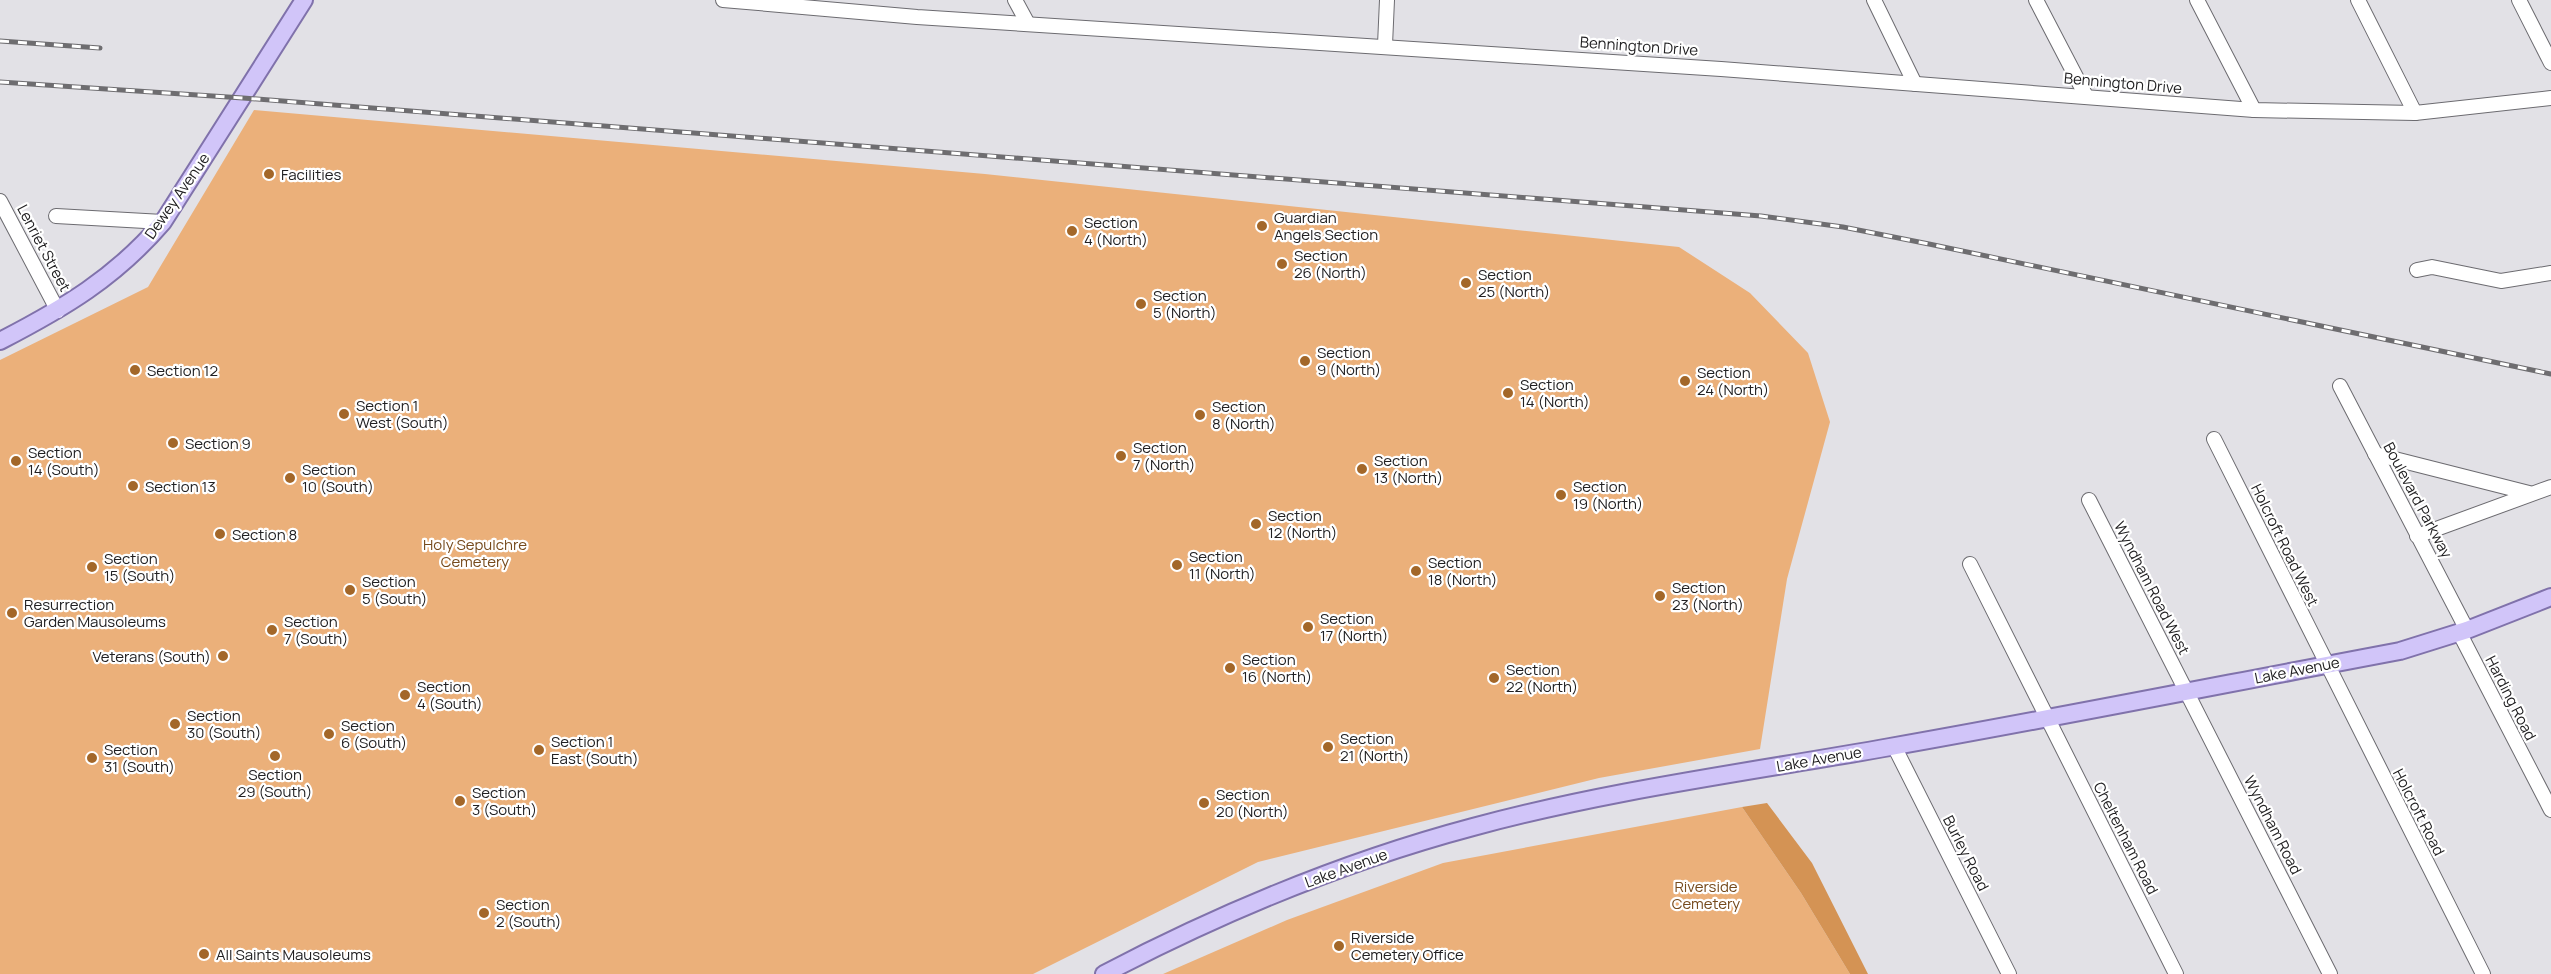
<svg xmlns="http://www.w3.org/2000/svg" width="2551" height="974" font-family="Manrope,sans-serif">
  <style>
    .green { fill: #ebb07a }
    .forest { fill: #d49354 }
    .lines { fill: none; stroke-linecap: round; stroke-linejoin: round }
    .minor-casing { stroke: #6c6b70; stroke-width: 16 }
    .major-casing { stroke: #8072ab; stroke-width: 20 }
    .minor { stroke: #fff; stroke-width: 14 }
    .major { stroke: #d1c5f9; stroke-width: 16 }
    .rail-casing { stroke: #6e6d70; stroke-width: 5 }
    .rail { stroke: #fff; stroke-width: 3; stroke-dasharray: 9; stroke-linecap: butt }
    .poi-dot { fill: #a36729; stroke: #fff; stroke-width: 2 }
    .labels { text-anchor: middle; dominant-baseline: central; stroke-width: 4.5; stroke-linejoin: round; paint-order: stroke }
    .street-label { font-size: 15px; fill: #212022; stroke: #fff }
    .poi-label { font-size: 15px; fill: #212022; stroke: #fff; text-anchor: start }
    .park-label { font-size: 15px; fill: #764a1c; stroke: #fff }
  </style>
  <rect width="100%" height="100%" fill="#e2e1e6"/>
  <g class="green">
    <path d="M254 110 985 174 1679 247 1750 293 1808 353 1830 422 1787 579 1760 749 1599 778 1258 862 1033 974H0V360L148 287Z"/>
    <path d="M1742 807 1801 893 1850 974H1163L1287 920 1443 863Z"/>
  </g>
  <path class="forest" d="M1767 803 1812 863 1868 974H1850L1801 893 1742 807Z"/>
  <g class="lines">
    <defs>
      <g id="minor">
        <path d="M723 0 917 17 1721 69 2254 110 2415 113 2551 98"/>
        <path d="M1015 0 1027 22"/>
        <path d="M1874 0 1915 84"/>
        <path d="M2036 0 2086 96"/>
        <path d="M2197 0 2254 110"/>
        <path d="M2358 0 2415 113"/>
        <path d="M2519 0 2551 63"/>
        <path d="M1385 45 1387 0"/>
        <path d="M0 201 58 311"/>
        <path d="M56 216 163 222"/>
        <path d="M2417 270 2432 267 2501 281 2551 273"/>
        <path d="M2340 386 2467 630"/>
        <path d="M2214 439 2483 974"/>
        <path d="M2375 454 2529 493"/>
        <path d="M2089 500 2330 974"/>
        <path d="M2417 536 2551 487"/>
        <path d="M1970 564 2176 974"/>
        <path d="M2459 632 2551 810"/>
        <path d="M1894 746 2009 974"/>
      </g>
      <g id="major">
        <path d="M0 341C64 308 115 278 163 222L304 0"/>
        <path d="M1104 974C1221 913 1345 861 1473 827 1609 790 1750 772 1890 747 2060 717 2230 683 2400 651L2467 630 2551 597"/>
      </g>
    </defs>
    <use href="#minor" class="minor-casing"/>
    <use href="#major" class="major-casing"/>
    <use href="#minor" class="minor"/>
    <use href="#major" class="major"/>
    <defs>
      <g id="rail">
        <path d="M0 41 100 48"/>
        <path d="M0 82 243 98 1761 216 1843 227 1929 244 2551 374"/>
      </g>
    </defs>
    <use href="#rail" class="rail-casing"/>
    <use href="#rail" class="rail"/>
  </g>
  <g class="poi-dot">
    <circle cx="269" cy="174" r="6"/>
    <circle cx="1262" cy="226" r="6"/>
    <circle cx="1072" cy="231" r="6"/>
    <circle cx="1282" cy="264" r="6"/>
    <circle cx="1466" cy="283" r="6"/>
    <circle cx="1141" cy="304" r="6"/>
    <circle cx="1305" cy="361" r="6"/>
    <circle cx="135" cy="370" r="6"/>
    <circle cx="1685" cy="381" r="6"/>
    <circle cx="1508" cy="393" r="6"/>
    <circle cx="344" cy="414" r="6"/>
    <circle cx="1200" cy="415" r="6"/>
    <circle cx="173" cy="443" r="6"/>
    <circle cx="1121" cy="456" r="6"/>
    <circle cx="16" cy="461" r="6"/>
    <circle cx="1362" cy="469" r="6"/>
    <circle cx="290" cy="478" r="6"/>
    <circle cx="133" cy="486" r="6"/>
    <circle cx="1561" cy="495" r="6"/>
    <circle cx="1256" cy="524" r="6"/>
    <circle cx="220" cy="534" r="6"/>
    <circle cx="1177" cy="565" r="6"/>
    <circle cx="92" cy="567" r="6"/>
    <circle cx="1416" cy="571" r="6"/>
    <circle cx="350" cy="590" r="6"/>
    <circle cx="1660" cy="596" r="6"/>
    <circle cx="12" cy="613" r="6"/>
    <circle cx="1308" cy="627" r="6"/>
    <circle cx="272" cy="630" r="6"/>
    <circle cx="223" cy="656" r="6"/>
    <circle cx="1230" cy="668" r="6"/>
    <circle cx="1494" cy="678" r="6"/>
    <circle cx="405" cy="695" r="6"/>
    <circle cx="175" cy="724" r="6"/>
    <circle cx="329" cy="734" r="6"/>
    <circle cx="1328" cy="747" r="6"/>
    <circle cx="539" cy="750" r="6"/>
    <circle cx="275" cy="756" r="6"/>
    <circle cx="92" cy="758" r="6"/>
    <circle cx="460" cy="801" r="6"/>
    <circle cx="1204" cy="803" r="6"/>
    <circle cx="484" cy="913" r="6"/>
    <circle cx="1339" cy="946" r="6"/>
    <circle cx="204" cy="954" r="6"/>
  </g>
  <g class="labels">
    <g class="street-label">
      <text transform="translate(1639 46) rotate(4)">Bennington Drive</text>
      <text transform="translate(2123 83) rotate(5)">Bennington Drive</text>
      <text transform="translate(177 196) rotate(-55)">Dewey Avenue</text>
      <text transform="translate(44 248) rotate(62)">Lenriet Street</text>
      <text transform="translate(2418 500) rotate(62)">Boulevard Parkway</text>
      <text transform="translate(2285 545) rotate(64)">Holcroft Road West</text>
      <text transform="translate(2152 588) rotate(63)">Wyndham Road West</text>
      <text transform="translate(2297 670) rotate(-11)">Lake Avenue</text>
      <text transform="translate(2511 698) rotate(63)">Harding Road</text>
      <text transform="translate(1819 759) rotate(-10)">Lake Avenue</text>
      <text transform="translate(2419 812) rotate(63)">Holcroft Road</text>
      <text transform="translate(2273 825) rotate(63)">Wyndham Road</text>
      <text transform="translate(2126 838) rotate(63)">Cheltenham Road</text>
      <text transform="translate(1966 853) rotate(63)">Burley Road</text>
      <text transform="translate(1346 868) rotate(-20)">Lake Avenue</text>
    </g>
    <g class="poi-label">
      <text x="281" y="174">Facilities</text>
      <text x="1274" y="217">Guardian<tspan x="1274" dy="17">Angels Section</tspan></text>
      <text x="1084" y="222">Section<tspan x="1084" dy="17">4 (North)</tspan></text>
      <text x="1294" y="255">Section<tspan x="1294" dy="17">26 (North)</tspan></text>
      <text x="1478" y="274">Section<tspan x="1478" dy="17">25 (North)</tspan></text>
      <text x="1153" y="295">Section<tspan x="1153" dy="17">5 (North)</tspan></text>
      <text x="1317" y="352">Section<tspan x="1317" dy="17">9 (North)</tspan></text>
      <text x="147" y="370">Section 12</text>
      <text x="1697" y="372">Section<tspan x="1697" dy="17">24 (North)</tspan></text>
      <text x="1520" y="384">Section<tspan x="1520" dy="17">14 (North)</tspan></text>
      <text x="356" y="405">Section 1<tspan x="356" dy="17">West (South)</tspan></text>
      <text x="1212" y="406">Section<tspan x="1212" dy="17">8 (North)</tspan></text>
      <text x="185" y="443">Section 9</text>
      <text x="1133" y="447">Section<tspan x="1133" dy="17">7 (North)</tspan></text>
      <text x="28" y="452">Section<tspan x="28" dy="17">14 (South)</tspan></text>
      <text x="1374" y="460">Section<tspan x="1374" dy="17">13 (North)</tspan></text>
      <text x="302" y="469">Section<tspan x="302" dy="17">10 (South)</tspan></text>
      <text x="145" y="486">Section 13</text>
      <text x="1573" y="486">Section<tspan x="1573" dy="17">19 (North)</tspan></text>
      <text x="1268" y="515">Section<tspan x="1268" dy="17">12 (North)</tspan></text>
      <text x="232" y="534">Section 8</text>
      <text x="1189" y="556">Section<tspan x="1189" dy="17">11 (North)</tspan></text>
      <text x="104" y="558">Section<tspan x="104" dy="17">15 (South)</tspan></text>
      <text x="1428" y="562">Section<tspan x="1428" dy="17">18 (North)</tspan></text>
      <text x="362" y="581">Section<tspan x="362" dy="17">5 (South)</tspan></text>
      <text x="1672" y="587">Section<tspan x="1672" dy="17">23 (North)</tspan></text>
      <text x="24" y="604">Resurrection<tspan x="24" dy="17">Garden Mausoleums</tspan></text>
      <text x="1320" y="618">Section<tspan x="1320" dy="17">17 (North)</tspan></text>
      <text x="284" y="621">Section<tspan x="284" dy="17">7 (South)</tspan></text>
      <text x="211" y="656" text-anchor="end">Veterans (South)</text>
      <text x="1242" y="659">Section<tspan x="1242" dy="17">16 (North)</tspan></text>
      <text x="1506" y="669">Section<tspan x="1506" dy="17">22 (North)</tspan></text>
      <text x="417" y="686">Section<tspan x="417" dy="17">4 (South)</tspan></text>
      <text x="187" y="715">Section<tspan x="187" dy="17">30 (South)</tspan></text>
      <text x="341" y="725">Section<tspan x="341" dy="17">6 (South)</tspan></text>
      <text x="1340" y="738">Section<tspan x="1340" dy="17">21 (North)</tspan></text>
      <text x="551" y="741">Section 1<tspan x="551" dy="17">East (South)</tspan></text>
      <text x="104" y="749">Section<tspan x="104" dy="17">31 (South)</tspan></text>
      <text x="275" y="774" text-anchor="middle">Section<tspan x="275" dy="17">29 (South)</tspan></text>
      <text x="472" y="792">Section<tspan x="472" dy="17">3 (South)</tspan></text>
      <text x="1216" y="794">Section<tspan x="1216" dy="17">20 (North)</tspan></text>
      <text x="496" y="904">Section<tspan x="496" dy="17">2 (South)</tspan></text>
      <text x="1351" y="937">Riverside<tspan x="1351" dy="17">Cemetery Office</tspan></text>
      <text x="216" y="954">All Saints Mausoleums</text>
    </g>
    <g class="park-label">
      <text x="475" y="544">Holy Sepulchre<tspan x="475" dy="17">Cemetery</tspan></text>
      <text x="1706" y="886">Riverside<tspan x="1706" dy="17">Cemetery</tspan></text>
    </g>
  </g>
</svg>
